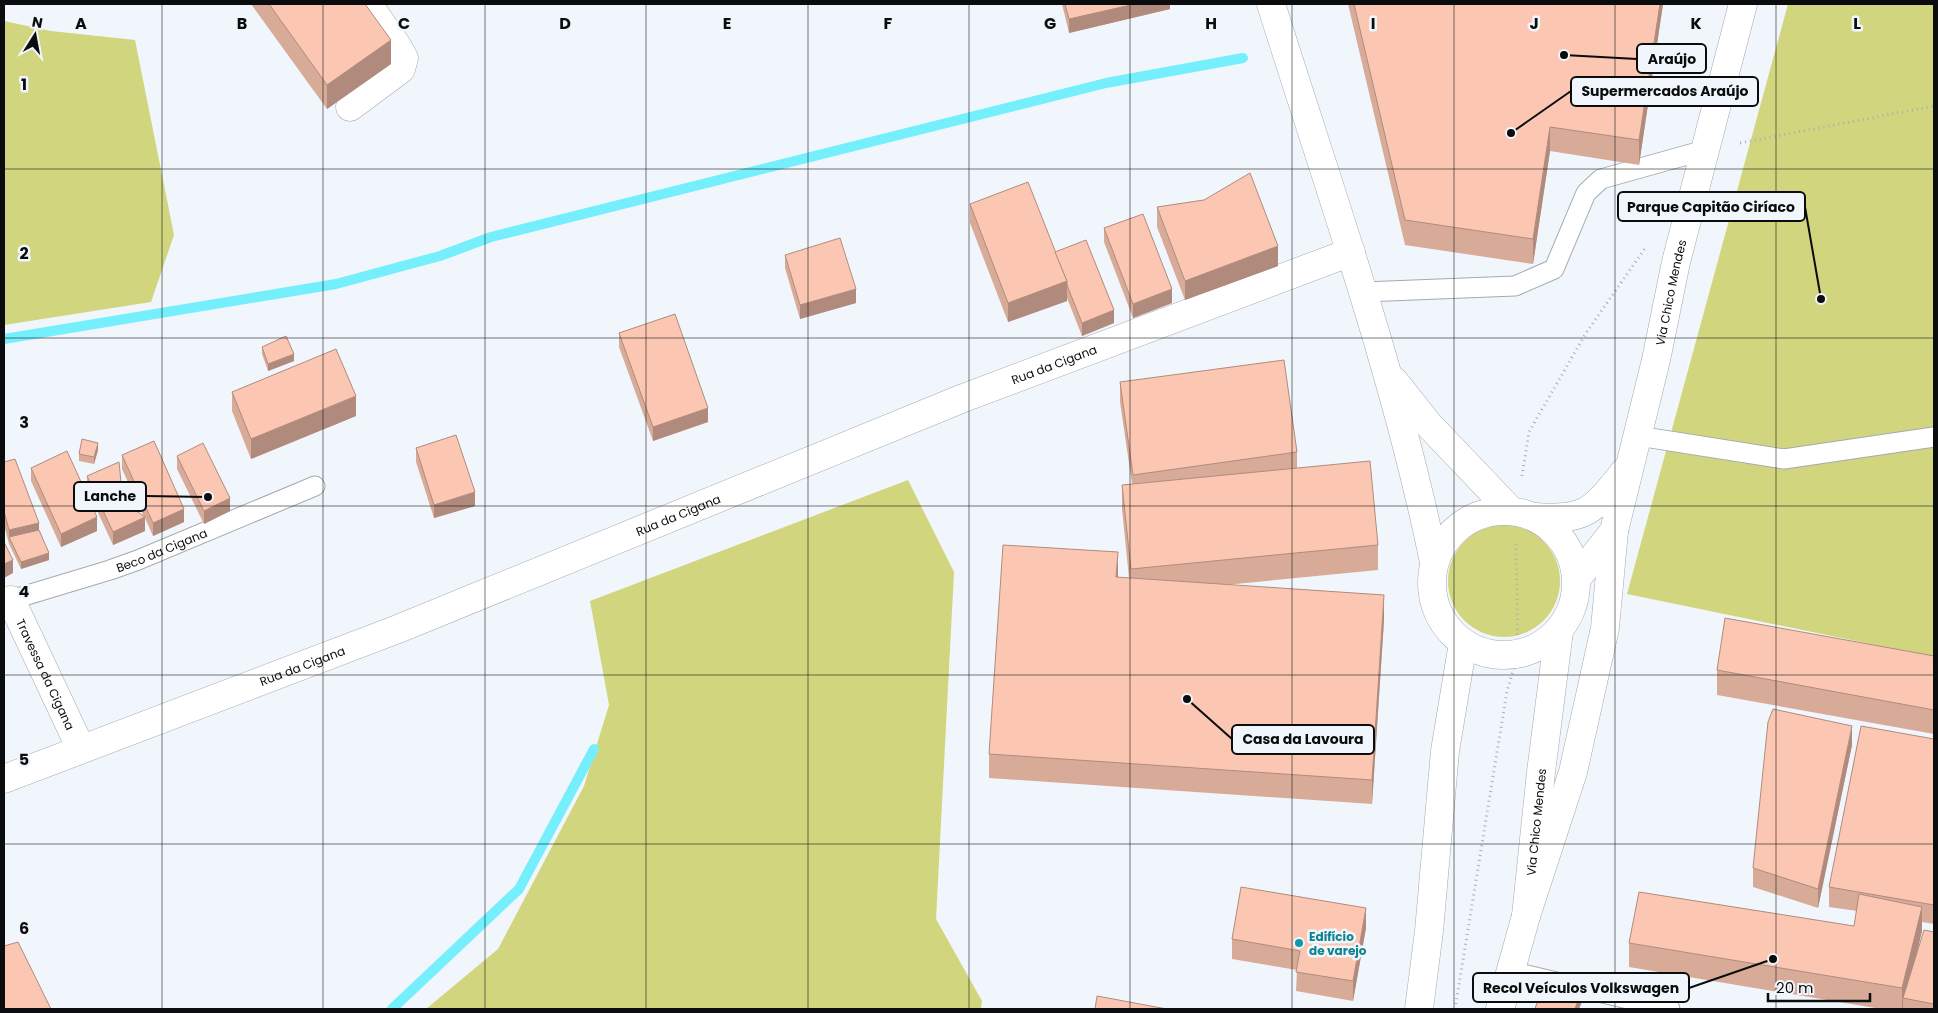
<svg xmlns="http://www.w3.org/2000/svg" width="1938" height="1013" font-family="Poppins,sans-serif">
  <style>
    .green { fill: #d1d57e }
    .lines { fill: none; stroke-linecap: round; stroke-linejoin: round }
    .stream { stroke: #75effb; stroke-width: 10 }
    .service-casing { stroke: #a5aaaf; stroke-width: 21 }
    .minor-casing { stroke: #a5aaaf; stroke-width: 29 }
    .secondary-casing { stroke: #a5aaaf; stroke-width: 29 }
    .path { stroke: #aaaeb3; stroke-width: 3; stroke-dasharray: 1 4; stroke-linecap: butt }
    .service { stroke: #fff; stroke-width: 19 }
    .minor { stroke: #fff; stroke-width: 28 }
    .secondary { stroke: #fff; stroke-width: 28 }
    .wall { fill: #d8ab99 }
    .shaded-wall { fill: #b08b7d }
    .building { fill: #fbc7b2; stroke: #b08b7d }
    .grid { fill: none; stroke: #0a0c0d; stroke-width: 1; stroke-opacity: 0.55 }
    .culture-dot { fill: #0f9aa8; stroke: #f1f6fc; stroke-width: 2 }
    .labels { text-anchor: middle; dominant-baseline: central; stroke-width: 5; stroke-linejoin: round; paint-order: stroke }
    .street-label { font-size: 12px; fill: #0a0c0d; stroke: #f1f6fc }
    .culture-label { font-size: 12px; font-weight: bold; fill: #0d838f; stroke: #f1f6fc; text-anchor: start }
    .grid-label { font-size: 16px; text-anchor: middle; font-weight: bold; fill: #0a0c0d; stroke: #f1f6fc; stroke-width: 5; stroke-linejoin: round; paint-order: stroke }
    .leader { fill: none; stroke: #0a0c0d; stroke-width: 2 }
    .callout-dot { fill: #0a0c0d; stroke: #f1f6fc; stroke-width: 2 }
    .callout { fill: #f1f6fc; stroke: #0a0c0d; stroke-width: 2 }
    .callout-label { font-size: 14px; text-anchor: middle; font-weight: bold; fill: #0a0c0d }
  </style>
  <rect width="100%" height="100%" fill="#f1f6fc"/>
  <g class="green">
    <path d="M1788 4H1934V657L1627 594Z"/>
    <path d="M4 21 51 31 135 40 174 235 151 302 4 325Z"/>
    <path d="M908 480 954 572 936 919 982 1001 981 1009H426L498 949 584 786 609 705 590 601Z"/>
    <circle cx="1504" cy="581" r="56"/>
  </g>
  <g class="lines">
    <g class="stream">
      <path d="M4 339 336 284 440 256 491 237 1106 83 1243 58"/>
      <path d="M392 1009 519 889 594 749"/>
    </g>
    <defs>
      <g id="service">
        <path d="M1363 292 1515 286 1554 269 1586 193 1601 179 1705 150"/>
        <path d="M1638 436 1784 459 1934 437"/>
        <path id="s1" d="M4 602 110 570 138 560 315 486"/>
        <path d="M1510 971 1670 1009"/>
      </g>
      <g id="minor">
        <path d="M350 107 401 69 404 58 397 46 368 4"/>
        <path id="s2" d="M11 600 81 749"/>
        <path id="s3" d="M4 779 398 629 961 399 1351 252"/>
      </g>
      <g id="secondary">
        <path d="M1271 4C1329 189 1395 372 1434 562"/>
        <path d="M1394 381 1429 425 1511 511"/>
        <circle cx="1504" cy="583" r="72"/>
        <path d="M1535 517C1588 521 1593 510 1625 471"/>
        <path id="s4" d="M1577 578 1614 531 1656 360 1676 262 1743 4"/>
        <path d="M1526 916 1573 772 1605 628 1614 531"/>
        <path d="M1419 1009 1429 931 1445 751 1463 643"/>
        <path id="s5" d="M1500 1009 1526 916 1541 772 1559 631"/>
      </g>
    </defs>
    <use href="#service" class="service-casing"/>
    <use href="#minor" class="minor-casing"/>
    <use href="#secondary" class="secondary-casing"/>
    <g class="path">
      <path d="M1740 143 1934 106"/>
      <path d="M1522 476 1529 432 1586 333 1646 247"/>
      <path d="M1455 1009 1507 691 1518 654 1516 542"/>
    </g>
    <use href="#service" class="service"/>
    <use href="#minor" class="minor"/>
    <use href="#secondary" class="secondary"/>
  </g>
  <g class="wall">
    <path d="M251 4H365L391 64 327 109Z"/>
    <path d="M1062 4H1170V9L1069 33Z"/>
    <path d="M1348 4H1663L1639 165 1550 151 1533 264 1405 245Z"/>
    <path d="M970 204 1055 252 1114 323 1082 336 1067 298V301L1008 322 970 223Z"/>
    <path d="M1157 207 1278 266 1185 300 1157 227Z"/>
    <path d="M1104 228 1172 303 1133 318 1104 242Z"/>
    <path d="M785 255 856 303 800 319 785 268Z"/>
    <path d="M619 333 708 422 653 441 619 347Z"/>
    <path d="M262 347 294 361 268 371 262 354Z"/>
    <path d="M1120 382 1297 452V468L1378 545V570L1225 585 1384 620 1372 804 989 778V754L1118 578H1129L1122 509V485L1132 484 1120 402Z"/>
    <path d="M232 392 356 416 251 459 232 411Z"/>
    <path d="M416 448 475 506 434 518 416 462Z"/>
    <path d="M98 450 94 464 79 461V454Z"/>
    <path d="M122 455 184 522 153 536 145 518V531L113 545 87 489V476L144 517 122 469Z"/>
    <path d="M177 456 230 511 204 524 177 469Z"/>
    <path d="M4 462 39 530 49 560 21 569 9 544 4 525Z"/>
    <path d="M31 468 97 531 61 547 31 481Z"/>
    <path d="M1934 656V734L1717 695V670Z"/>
    <path d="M1934 739V924L1922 922V931L1917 951 1934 932V1009H1881L1629 967V943L1854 926 1857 911 1829 907V887Z"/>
    <path d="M1852 745 1818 908 1753 887V868Z"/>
    <path d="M1366 928 1353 1001 1296 991 1297 970 1232 959V939Z"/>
  </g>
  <g class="shaded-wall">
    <path d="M1135 4H1170V9L1069 33V19Z"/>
    <path d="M1660 4H1663L1639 165V140Z"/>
    <path d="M391 40V64L327 109V85Z"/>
    <path d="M1550 127V151L1533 264V239Z"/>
    <path d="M1278 246V266L1185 300V281Z"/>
    <path d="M1067 281V301L1008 322V303Z"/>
    <path d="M856 289V303L800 319V305Z"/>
    <path d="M1172 289V303L1133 318V304Z"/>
    <path d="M1114 310V323L1082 336V323Z"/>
    <path d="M294 354V361L268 371V364Z"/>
    <path d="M356 396V416L251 459V439Z"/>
    <path d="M708 408V422L653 441V427Z"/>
    <path d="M98 443V450L94 464V457Z"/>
    <path d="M475 492V506L434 518V505Z"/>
    <path d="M230 498V511L204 524V511Z"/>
    <path d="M184 509V522L153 536V523Z"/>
    <path d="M97 517V531L61 547V534Z"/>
    <path d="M145 517V531L113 545V532Z"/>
    <path d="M39 523V537H9V530Z"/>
    <path d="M1118 552V577L1116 602V577Z"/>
    <path d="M49 553V560L21 569V562Z"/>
    <path d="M13 560V573L4 578V564Z"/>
    <path d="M1384 595V620L1372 804V780Z"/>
    <path d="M1852 726V745L1818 908V889Z"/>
    <path d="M1922 907V931L1906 999 1903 998V1009H1902V988Z"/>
    <path d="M1366 908V928L1353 1001V981Z"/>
    <path d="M1582 988V1002L1579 1009H1575Z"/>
  </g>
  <g class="building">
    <path d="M269 4H365L391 40 327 85Z"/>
    <path d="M1065 4H1135L1069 19Z"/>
    <path d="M1354 4H1660L1639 140 1550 127 1533 239 1405 220Z"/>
    <path d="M1250 173 1278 246 1185 281 1157 207 1204 200Z"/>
    <path d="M1028 182 1067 281 1008 303 970 204Z"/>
    <path d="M1143 214 1172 289 1133 304 1104 228Z"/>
    <path d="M840 238 856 289 800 305 785 255Z"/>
    <path d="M1086 240 1114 310 1082 323 1067 285V281L1055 252Z"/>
    <path d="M675 314 708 408 653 427 619 333Z"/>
    <path d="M286 336 294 354 268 364 262 347Z"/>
    <path d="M336 349 356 396 251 439 232 392Z"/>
    <path d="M1284 360 1297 452 1133 475 1120 382Z"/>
    <path d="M456 435 475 492 434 505 416 448Z"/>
    <path d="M82 439 98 443 94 457 79 454Z"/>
    <path d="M154 441 184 509 153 523 122 455Z"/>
    <path d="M203 443 230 498 204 511 177 456Z"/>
    <path d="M67 451 97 517 61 534 31 468Z"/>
    <path d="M15 459 39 523 9 530 4 511V462Z"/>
    <path d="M1370 461 1378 545 1131 569 1122 485Z"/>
    <path d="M119 462 123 502 145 517 113 532 87 476Z"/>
    <path d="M39 530 49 553 21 562 9 537Z"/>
    <path d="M4 542 13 560 4 564Z"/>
    <path d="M1003 545 1118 552 1116 577 1384 595 1372 780 989 754Z"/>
    <path d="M1725 618 1934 656V710L1717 670Z"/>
    <path d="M1773 709 1852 726 1818 889 1753 868 1768 722Z"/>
    <path d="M1861 726 1934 739V905L1829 887Z"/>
    <path d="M1241 887 1366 908 1353 981 1296 972 1300 951 1232 939Z"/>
    <path d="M1639 892 1854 926 1859 894 1922 907 1902 988 1629 943Z"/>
    <path d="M1924 930 1934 932V1004L1903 998Z"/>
    <path d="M18 942 51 1009H4V946Z"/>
    <path d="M1545 977 1582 988 1575 1009H1535Z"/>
    <path d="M1097 996 1167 1009H1095Z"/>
  </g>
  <path class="grid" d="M162 4V1009M323 4V1009M485 4V1009M646 4V1009M808 4V1009M969 4V1009M1130 4V1009M1292 4V1009M1454 4V1009M1615 4V1009M1776 4V1009M4 169H1934M4 338H1934M4 506H1934M4 675H1934M4 844H1934"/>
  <circle class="culture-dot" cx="1299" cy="943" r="5"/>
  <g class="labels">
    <g class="street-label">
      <text stroke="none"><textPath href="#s4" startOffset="305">Via Chico Mendes</textPath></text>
      <text stroke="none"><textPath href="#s3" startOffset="1129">Rua da Cigana</textPath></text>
      <text stroke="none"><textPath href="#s3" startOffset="724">Rua da Cigana</textPath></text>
      <text stroke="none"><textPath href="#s1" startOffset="166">Beco da Cigana</textPath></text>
      <text stroke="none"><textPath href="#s3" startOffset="319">Rua da Cigana</textPath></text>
      <text stroke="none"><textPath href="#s2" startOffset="82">Travessa da Cigana</textPath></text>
      <text stroke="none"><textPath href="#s5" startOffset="191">Via Chico Mendes</textPath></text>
    </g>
    <g class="culture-label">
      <text x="1309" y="936">Edifício<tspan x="1309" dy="14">de varejo</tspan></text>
    </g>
  </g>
  <g class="grid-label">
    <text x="81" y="29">A</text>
    <text x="242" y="29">B</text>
    <text x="404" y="29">C</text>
    <text x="565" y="29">D</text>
    <text x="727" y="29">E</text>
    <text x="888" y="29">F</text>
    <text x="1050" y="29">G</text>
    <text x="1211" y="29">H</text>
    <text x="1373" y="29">I</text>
    <text x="1534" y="29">J</text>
    <text x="1696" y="29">K</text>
    <text x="1857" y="29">L</text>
    <text x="24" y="90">1</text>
    <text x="24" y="259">2</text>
    <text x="24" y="428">3</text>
    <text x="24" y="597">4</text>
    <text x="24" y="765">5</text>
    <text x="24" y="934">6</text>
  </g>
  <path class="leader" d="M1564 55L1637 59M1511 133L1571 91M1821 299L1805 207M208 497L146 496M1187 699L1232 739M1773 959L1689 988"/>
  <g class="callout-dot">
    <circle cx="1564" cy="55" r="5"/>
    <circle cx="1511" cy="133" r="5"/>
    <circle cx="1821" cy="299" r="5"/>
    <circle cx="208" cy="497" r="5"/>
    <circle cx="1187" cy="699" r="5"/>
    <circle cx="1773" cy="959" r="5"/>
  </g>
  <g class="callout">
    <rect x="1637" y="44" width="69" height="29" rx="5"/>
    <rect x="1571" y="77" width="187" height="29" rx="5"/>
    <rect x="1618" y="192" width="187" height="29" rx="5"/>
    <rect x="74" y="482" width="72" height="29" rx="5"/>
    <rect x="1232" y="725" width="142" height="29" rx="5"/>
    <rect x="1473" y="973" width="216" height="29" rx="5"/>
  </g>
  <g class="callout-label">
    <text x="1672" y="64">Araújo</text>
    <text x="1665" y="96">Supermercados Araújo</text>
    <text x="1711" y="212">Parque Capitão Ciríaco</text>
    <text x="110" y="501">Lanche</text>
    <text x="1303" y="744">Casa da Lavoura</text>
    <text x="1581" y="993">Recol Veículos Volkswagen</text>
  </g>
  <rect width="1938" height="1013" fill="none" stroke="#0a0c0d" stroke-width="10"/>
  <g transform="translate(35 35) rotate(11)" stroke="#f1f6fc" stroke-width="4" paint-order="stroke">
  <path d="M0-4L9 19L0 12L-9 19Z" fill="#0a0c0d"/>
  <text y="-8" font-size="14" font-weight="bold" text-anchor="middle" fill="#0a0c0d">N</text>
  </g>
  <path d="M1768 993v8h102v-8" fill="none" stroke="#0a0c0d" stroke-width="2.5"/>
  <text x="1776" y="993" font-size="15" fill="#0a0c0d" stroke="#f1f6fc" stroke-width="4" paint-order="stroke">20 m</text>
</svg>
